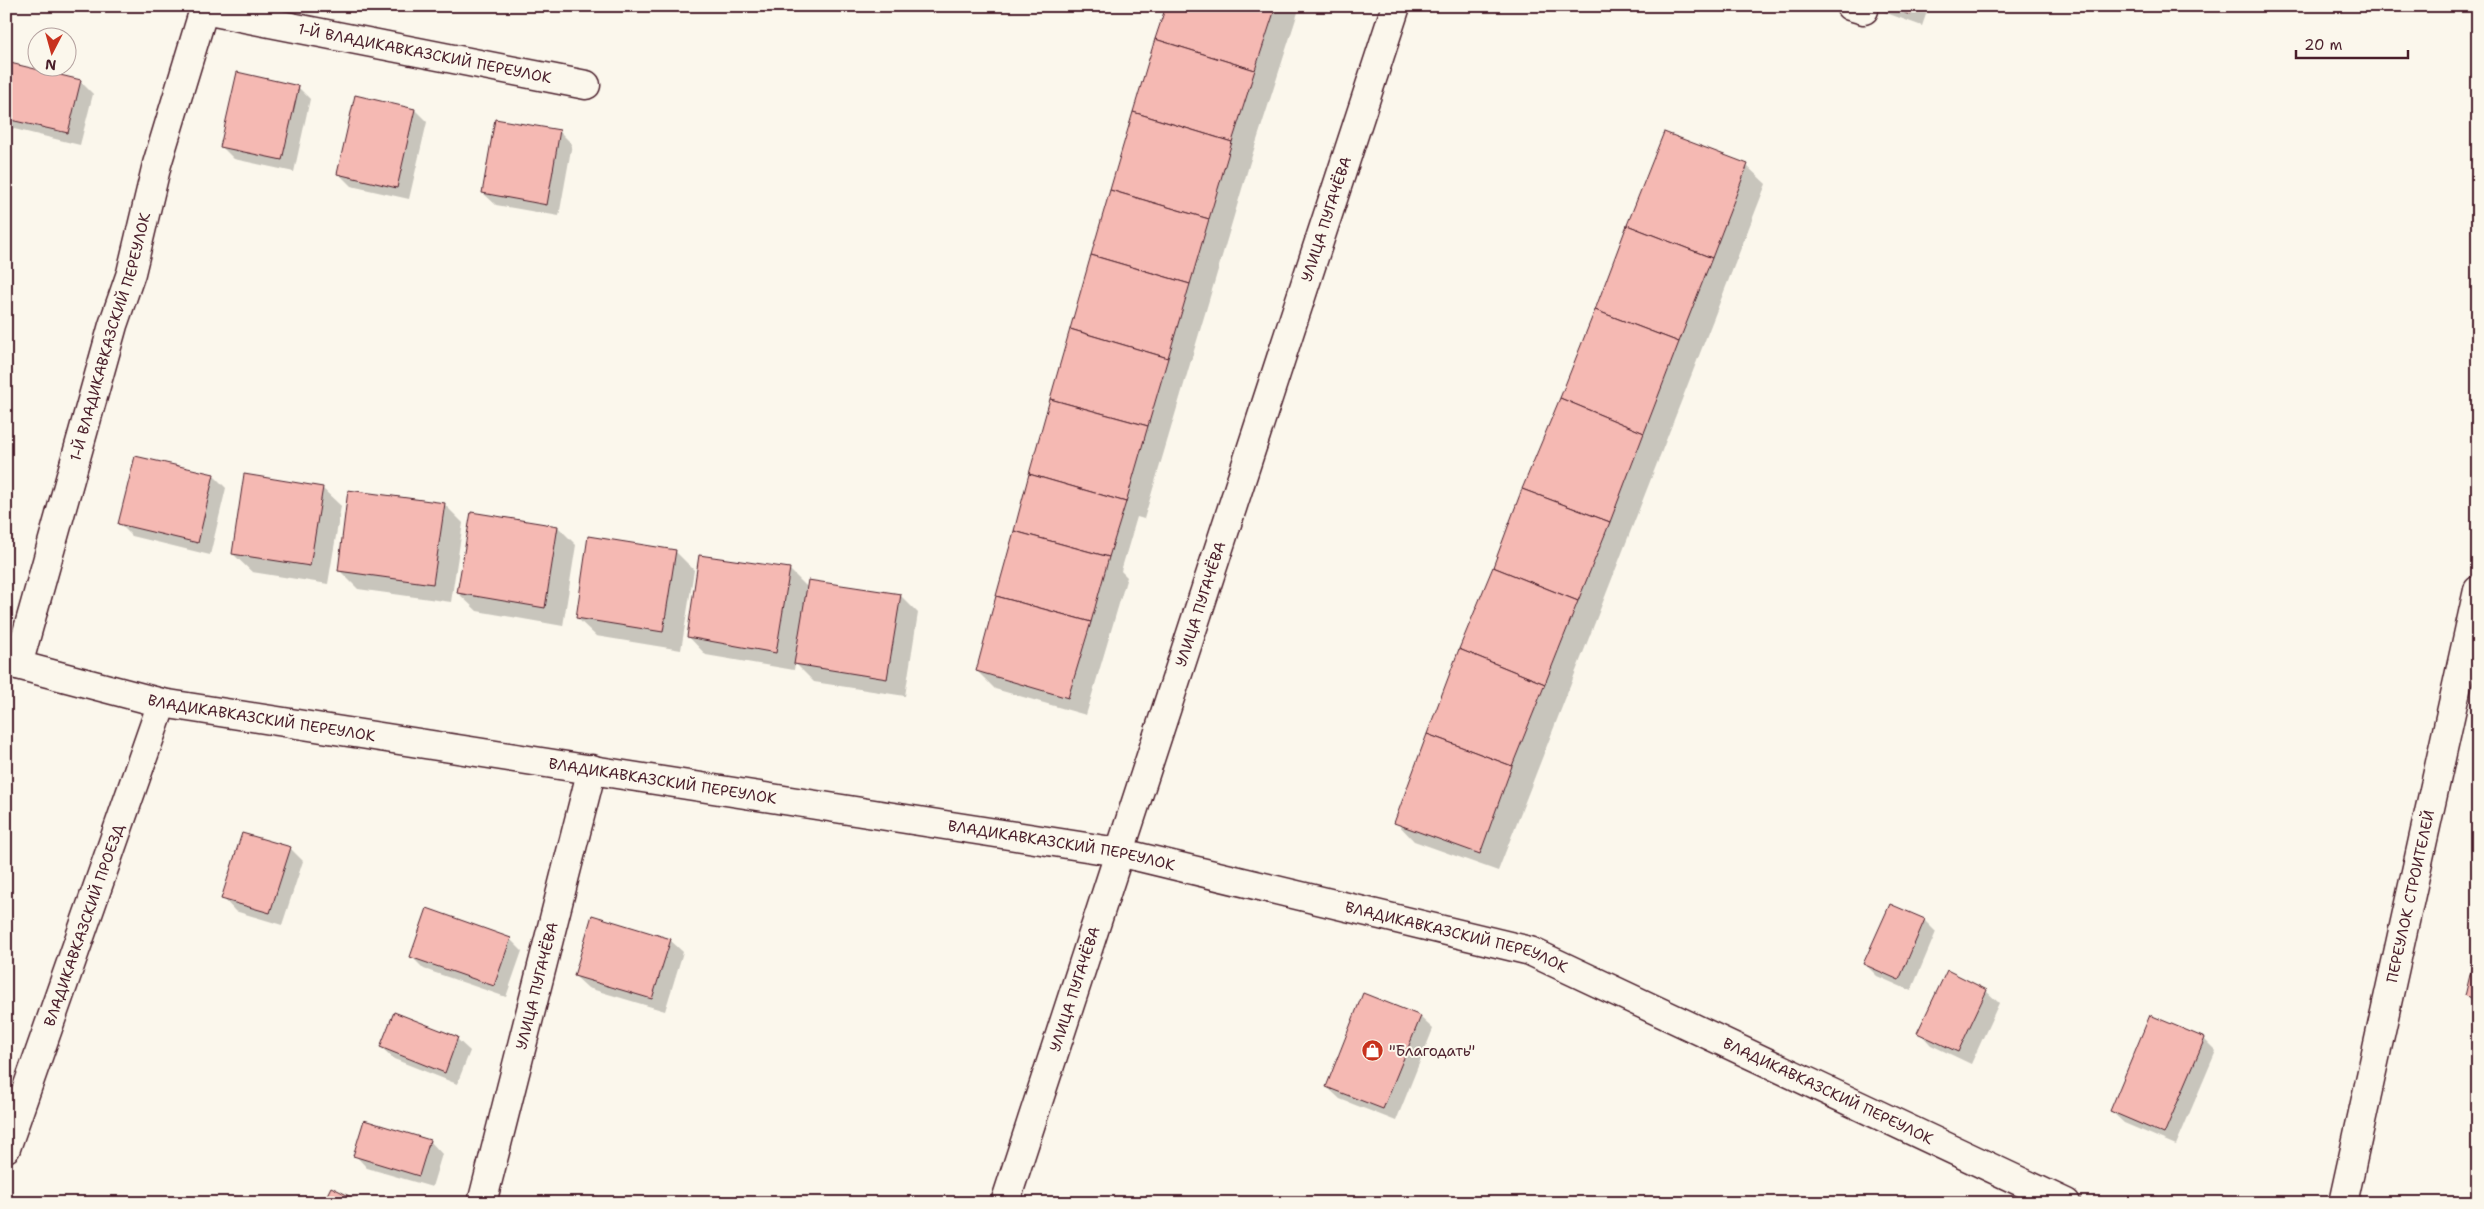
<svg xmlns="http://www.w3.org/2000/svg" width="2484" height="1209" font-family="'Shantell Sans',sans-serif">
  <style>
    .shadow { fill: #0003 }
    .building { fill: #f5b9b3; stroke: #4a1f2b }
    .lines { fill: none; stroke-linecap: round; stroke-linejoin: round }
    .minor-casing { stroke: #4a1f2b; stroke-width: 31 }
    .minor { stroke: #fbf7ec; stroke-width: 28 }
    .labels { text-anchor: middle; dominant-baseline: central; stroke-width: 4; stroke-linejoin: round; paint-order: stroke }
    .street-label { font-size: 15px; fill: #4a1f2b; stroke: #fbf7ec }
    .poi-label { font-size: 15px; fill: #4a1f2b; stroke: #fbf7ec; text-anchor: start }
  </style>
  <rect width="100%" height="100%" fill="#fbf7ec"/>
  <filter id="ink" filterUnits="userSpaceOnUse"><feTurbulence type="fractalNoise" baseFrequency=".02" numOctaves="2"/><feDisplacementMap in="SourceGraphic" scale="10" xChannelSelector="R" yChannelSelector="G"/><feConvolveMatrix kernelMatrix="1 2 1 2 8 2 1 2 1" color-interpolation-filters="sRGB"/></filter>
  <g filter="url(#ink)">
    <g class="shadow">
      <path d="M1168 6H1300L1250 162 1144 519 1137 517 1121 571 1127 577 1086 715 995 689 977 671Z"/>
      <path d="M1867 6H1929L1922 26Z"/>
      <path d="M6 63 80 81 93 94 80 145 6 127Z"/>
      <path d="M298 87 310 99 294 172 234 159 222 147Z"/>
      <path d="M415 110 427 122 409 199 351 186 339 174Z"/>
      <path d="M560 132 572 144 559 216 496 205 483 193Z"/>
      <path d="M1747 166 1766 184 1498 871 1414 841 1396 822Z"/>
      <path d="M136 458 214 476 226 488 210 555 132 536 120 524Z"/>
      <path d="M322 488 341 506 328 584 252 572 233 554Z"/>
      <path d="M444 504 463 523 451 602 358 589 339 570Z"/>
      <path d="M558 527 576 545 563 626 477 611 458 593Z"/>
      <path d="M675 551 694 570 681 650 596 636 577 618Z"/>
      <path d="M789 569 808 588 900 595 918 613 905 696 814 682 795 663 794 670 706 655 688 636Z"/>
      <path d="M290 848 303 861 282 925 235 911 223 898Z"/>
      <path d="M1924 920 1936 932 1911 991 1877 976 1865 964Z"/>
      <path d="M510 939 522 951 506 997 424 969 411 956Z"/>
      <path d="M670 940 683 952 665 1011 588 988 575 976Z"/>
      <path d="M2478 946V1007L2467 996Z"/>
      <path d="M1986 991 1999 1003 1971 1064 1931 1045 1919 1032Z"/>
      <path d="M394 1014 457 1039 470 1051 457 1084 394 1059 381 1047Z"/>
      <path d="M1420 1017 1433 1029 1396 1121 1340 1099 1327 1087Z"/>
      <path d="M2204 1039 2216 1051 2176 1145 2124 1123 2111 1111Z"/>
      <path d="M430 1141 442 1154 432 1187 367 1168 355 1155Z"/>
    </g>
    <g class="building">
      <path d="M1166 6H1276L1255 70 1155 39Z"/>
      <path d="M1887 6H1913L1910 15Z"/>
      <path d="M1155 39 1255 70 1232 142 1133 112Z"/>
      <path d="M6 62 81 80 68 133 6 119Z"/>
      <path d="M237 72 299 86 282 160 220 147Z"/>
      <path d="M355 95 415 109 397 188 337 174Z"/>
      <path d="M1133 112 1232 142 1209 219 1110 190Z"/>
      <path d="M495 119 560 130 547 205 482 193Z"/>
      <path d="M1664 132 1748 164 1712 258 1627 225Z"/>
      <path d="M1110 190 1209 219 1190 284 1091 255Z"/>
      <path d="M1627 225 1712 258 1679 342 1595 310Z"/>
      <path d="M1091 255 1190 284 1168 358 1070 329Z"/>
      <path d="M1595 310 1679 342 1644 433 1560 398Z"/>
      <path d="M1070 329 1168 358 1148 426 1050 399Z"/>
      <path d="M1560 398 1644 433 1610 522 1522 489Z"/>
      <path d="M1050 399 1148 426 1126 502 1029 474Z"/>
      <path d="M135 456 214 474 198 543 118 524Z"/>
      <path d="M244 474 323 487 310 566 232 554Z"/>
      <path d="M1029 474 1126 502 1109 557 1014 531Z"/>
      <path d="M1522 489 1610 522 1578 601 1493 567Z"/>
      <path d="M348 490 445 503 433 584 338 571Z"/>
      <path d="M471 512 558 526 545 608 457 593Z"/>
      <path d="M1014 531 1109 557 1091 622 996 596Z"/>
      <path d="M588 536 676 550 663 632 576 618Z"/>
      <path d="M699 555 790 568 776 653 687 637Z"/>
      <path d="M1493 567 1578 601 1545 684 1459 649Z"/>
      <path d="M808 580 901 594 887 679 794 664Z"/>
      <path d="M996 596 1091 622 1068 698 976 671Z"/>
      <path d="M1459 649 1545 684 1512 766 1427 734Z"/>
      <path d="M1427 734 1512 766 1480 854 1394 823Z"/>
      <path d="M242 833 291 847 270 913 221 899Z"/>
      <path d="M1890 904 1925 919 1899 980 1863 964Z"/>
      <path d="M427 908 511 938 494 986 410 957Z"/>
      <path d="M592 915 671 939 652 999 574 976Z"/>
      <path d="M2478 941V999L2465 996Z"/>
      <path d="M1947 970 1987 990 1958 1052 1917 1033Z"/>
      <path d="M1363 993 1421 1016 1383 1109 1326 1087Z"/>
      <path d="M394 1012 458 1037 445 1073 380 1047Z"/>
      <path d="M2150 1015 2205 1038 2164 1134 2110 1111Z"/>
      <path d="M364 1120 430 1140 419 1176 353 1156Z"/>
      <path d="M331 1187 363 1203H323Z"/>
    </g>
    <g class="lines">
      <defs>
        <g id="minor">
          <path d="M1850 6 1864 10"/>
          <path id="s1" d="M204 10 586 85"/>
          <path id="s2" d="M6 662 162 703 1118 852 1530 951 2066 1203"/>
          <path id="s3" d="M18 665 113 325 131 273 157 164 205 6"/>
          <path id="s4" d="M6 1148 162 703"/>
          <path id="s5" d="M482 1203 592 769"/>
          <path id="s6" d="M1005 1203 1396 6"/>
          <path id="s7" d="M2343 1203 2478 590"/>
        </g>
      </defs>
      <use href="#minor" class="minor-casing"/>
      <use href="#minor" class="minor"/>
    </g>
  </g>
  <defs>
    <symbol id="shop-disc" viewBox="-11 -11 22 22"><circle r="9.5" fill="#c8321e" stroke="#fbf7ec"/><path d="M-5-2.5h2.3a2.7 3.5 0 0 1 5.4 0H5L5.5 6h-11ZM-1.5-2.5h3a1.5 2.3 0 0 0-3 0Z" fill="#fff"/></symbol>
  </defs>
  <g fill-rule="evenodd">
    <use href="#shop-disc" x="1360" y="1038" width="25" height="25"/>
  </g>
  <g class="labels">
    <g class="street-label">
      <text stroke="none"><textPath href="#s1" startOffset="225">1-Й ВЛАДИКАВКАЗСКИЙ ПЕРЕУЛОК</textPath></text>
      <text stroke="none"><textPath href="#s6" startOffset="1035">УЛИЦА ПУГАЧЁВА</textPath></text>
      <text stroke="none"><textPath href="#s3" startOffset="341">1-Й ВЛАДИКАВКАЗСКИЙ ПЕРЕУЛОК</textPath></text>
      <text stroke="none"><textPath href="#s6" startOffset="630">УЛИЦА ПУГАЧЁВА</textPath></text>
      <text stroke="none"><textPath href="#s2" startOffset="262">ВЛАДИКАВКАЗСКИЙ ПЕРЕУЛОК</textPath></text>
      <text stroke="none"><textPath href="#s2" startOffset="668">ВЛАДИКАВКАЗСКИЙ ПЕРЕУЛОК</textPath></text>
      <text stroke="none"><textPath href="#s2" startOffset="1072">ВЛАДИКАВКАЗСКИЙ ПЕРЕУЛОК</textPath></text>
      <text stroke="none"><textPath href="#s7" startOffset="314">ПЕРЕУЛОК СТРОИТЕЛЕЙ</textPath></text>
      <text stroke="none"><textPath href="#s4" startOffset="236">ВЛАДИКАВКАЗСКИЙ ПРОЕЗД</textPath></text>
      <text stroke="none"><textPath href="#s2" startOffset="1478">ВЛАДИКАВКАЗСКИЙ ПЕРЕУЛОК</textPath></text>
      <text stroke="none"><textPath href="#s5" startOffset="224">УЛИЦА ПУГАЧЁВА</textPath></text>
      <text stroke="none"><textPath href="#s6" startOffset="225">УЛИЦА ПУГАЧЁВА</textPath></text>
      <text stroke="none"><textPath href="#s2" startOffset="1882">ВЛАДИКАВКАЗСКИЙ ПЕРЕУЛОК</textPath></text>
    </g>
    <g class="poi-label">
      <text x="1389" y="1051">"Благодать"</text>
    </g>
  </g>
  <rect width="2484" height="1209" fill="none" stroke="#fbf7ec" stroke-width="25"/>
  <rect x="12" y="12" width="2459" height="1184" fill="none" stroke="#4a1f2b" stroke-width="2" filter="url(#ink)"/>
  <g transform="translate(52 52) rotate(186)"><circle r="24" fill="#fbf7ec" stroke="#b4a19f"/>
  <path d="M0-4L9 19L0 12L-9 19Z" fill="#c8321e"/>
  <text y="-8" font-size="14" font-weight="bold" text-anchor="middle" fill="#4a1f2b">N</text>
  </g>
  <path d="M2296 50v8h112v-8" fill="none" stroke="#4a1f2b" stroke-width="2.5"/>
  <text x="2304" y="50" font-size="15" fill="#4a1f2b" stroke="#fbf7ec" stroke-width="4" paint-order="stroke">20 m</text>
</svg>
